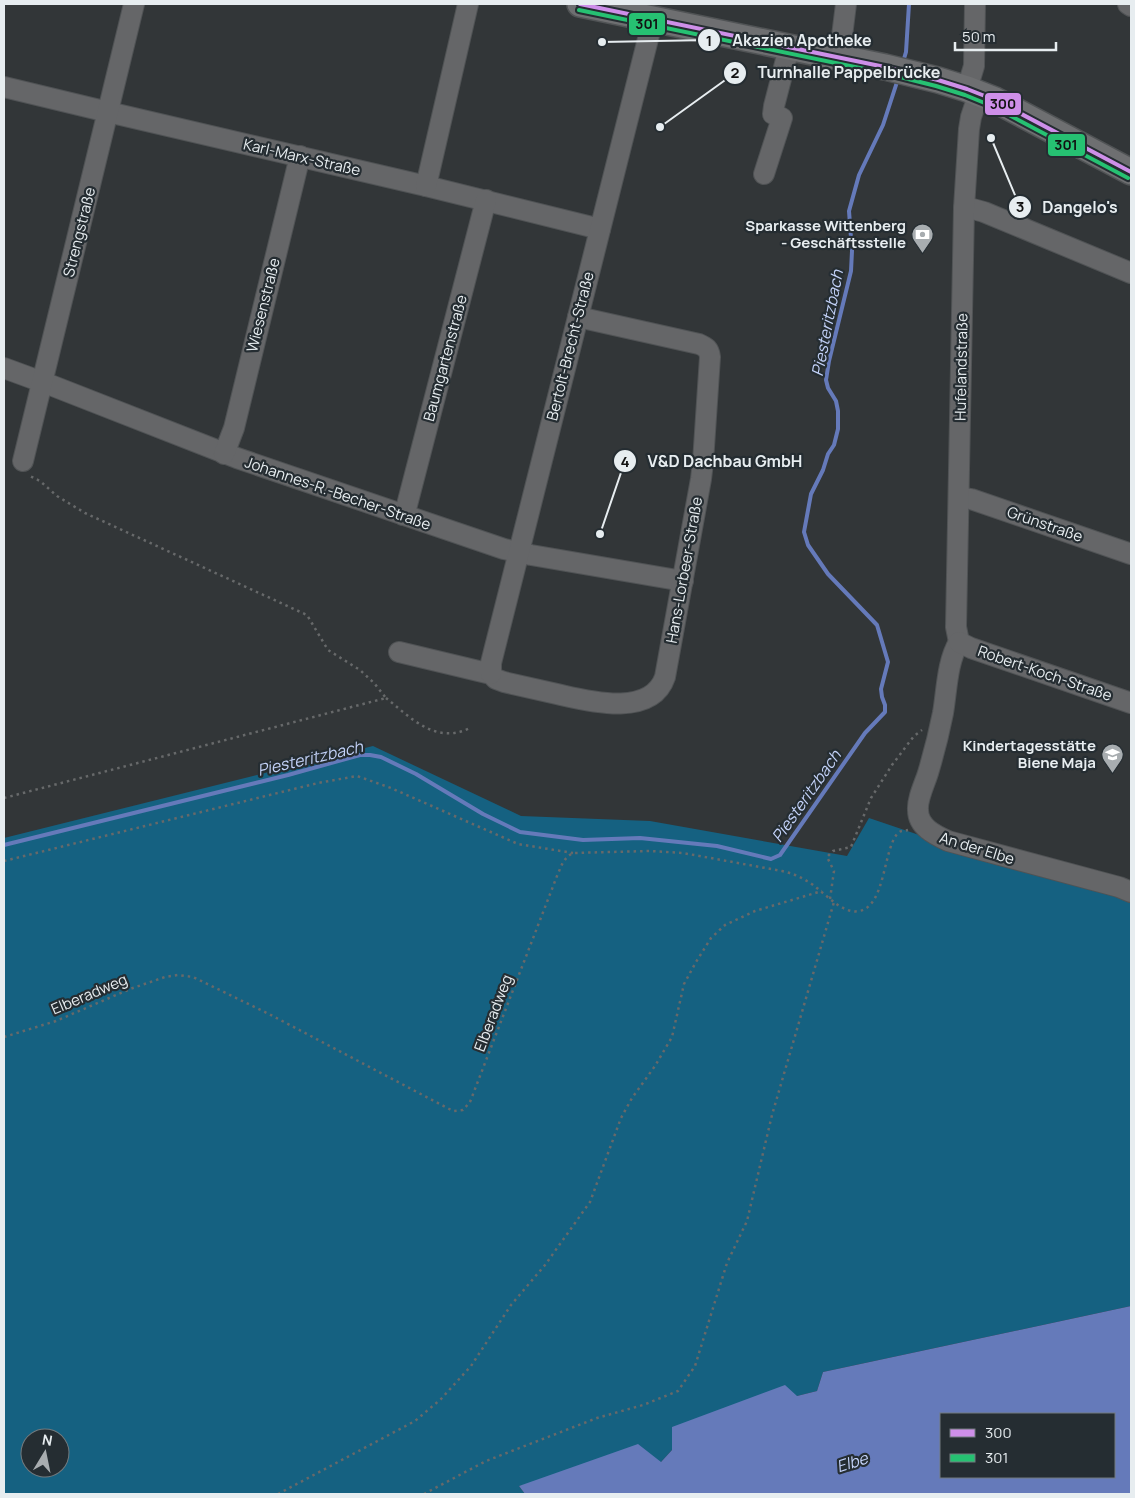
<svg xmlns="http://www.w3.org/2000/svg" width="1135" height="1498" font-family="Manrope,sans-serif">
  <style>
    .green { fill: #156181; fill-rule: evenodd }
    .water { fill: #657aba; fill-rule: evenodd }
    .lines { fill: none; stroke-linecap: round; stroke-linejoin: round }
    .stream { stroke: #657aba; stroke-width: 4 }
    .minor-casing { stroke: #505355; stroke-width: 22 }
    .major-casing { stroke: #505355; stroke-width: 28 }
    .path { stroke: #67696a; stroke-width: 2.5; stroke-dasharray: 2.5 4; stroke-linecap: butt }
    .minor { stroke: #656668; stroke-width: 20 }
    .major { stroke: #6e6f71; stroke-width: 25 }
    .bus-1-casing { stroke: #252d32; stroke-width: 8 }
    .bus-2-casing { stroke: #252d32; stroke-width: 8 }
    .bus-1 { stroke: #ce8fe9; stroke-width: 4 }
    .bus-2 { stroke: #26c172; stroke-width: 4 }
    .labels { text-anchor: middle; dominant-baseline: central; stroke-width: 4.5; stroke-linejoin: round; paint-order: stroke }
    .street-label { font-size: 15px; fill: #e7edf0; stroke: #252d32 }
    .poi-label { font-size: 15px; font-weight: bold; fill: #e7edf0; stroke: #252d32; text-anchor: end }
    .water-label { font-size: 16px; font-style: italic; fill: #c3d2f8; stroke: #252d32 }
    .leader { fill: none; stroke: #e7edf0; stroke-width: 2 }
    .callout-dot { fill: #e7edf0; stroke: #252d32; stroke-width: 2 }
    .mark-label { font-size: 15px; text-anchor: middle; font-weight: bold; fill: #111 }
    .callout-label { font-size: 16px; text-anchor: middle; font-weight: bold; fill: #e7edf0; stroke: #252d32; stroke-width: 4.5; stroke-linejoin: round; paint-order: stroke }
    .line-badge { stroke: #252d32; stroke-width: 2 }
    .pale-badge-label { font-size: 14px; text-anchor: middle; font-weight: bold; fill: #111 }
  </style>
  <rect width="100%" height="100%" fill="#323638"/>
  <path class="green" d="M373 746 521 816 650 821 847 856 869 818 931 839 1131 897V1306L823 1372 817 1391 797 1396 672 1450 661 1462 519 1486 525 1494H4V838ZM30 1438H60V1468H30Z"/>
  <path class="water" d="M1131 1306V1494H525L519 1486 638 1444 661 1462 672 1450V1427L785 1385 797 1396 817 1391 823 1372ZM941 1414H1114V1477H941Z"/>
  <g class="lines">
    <g class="stream">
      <path d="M903 62 906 52 909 4"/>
      <path d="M4 845 288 775 360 755H370L381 757 416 774 483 814 520 832 583 840 640 838 717 846 771 859 780 855 865 733 885 712V705L882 697 881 689 888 662 877 625 828 574 808 545 804 532 811 494 823 470 828 454 834 445 838 429V411L836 401 828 388 826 380 829 361 851 271 852 251 849 211 859 175 883 125 898 79"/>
    </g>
    <defs>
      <g id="minor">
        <path d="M1128 4 1131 6"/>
        <path d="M838 58 842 36 846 4"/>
        <path d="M4 87 108 112 426 186 600 229"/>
        <path d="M967 89 974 66 975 4"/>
        <path d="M764 174 782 118 773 114 774 106 789 48"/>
        <path d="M426 186 468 4"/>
        <path d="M964 208 973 209 984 212 1131 273"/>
        <path d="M4 368 53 386 237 458 504 549 531 555 683 581"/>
        <path d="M224 454 234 428 300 156"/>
        <path d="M23 461 134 4"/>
        <path d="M959 497 971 499 1131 554"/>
        <path d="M403 515 407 505 486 200"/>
        <path d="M959 642 956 627 964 208 969 129 971 117 979 93"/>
        <path d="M959 642C947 662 947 689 943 713 939 733 934 753 928 773 925 783 917 799 918 810 918 827 935 835 948 841L1119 887 1131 892"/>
        <path d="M959 642 971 648 1131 703"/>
        <path d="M399 652 491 674 496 679 504 682C522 686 540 690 557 694 588 701 651 718 665 677L701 479 703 462 710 357C709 349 706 347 699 344L578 317"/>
        <path d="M491 674V663L653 19"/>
      </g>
      <path id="major" d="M580 4 885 67 938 80 967 89 995 100 1131 172"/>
    </defs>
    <use href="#minor" class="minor-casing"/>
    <use href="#major" class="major-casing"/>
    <g class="path">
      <path d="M386 698C411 718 436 745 470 728"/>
      <path d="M4 798 386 698 374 683 360 670 328 650 307 615 85 513 57 496 40 481 30 476"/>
      <path d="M4 861 318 783 357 776 391 788 518 844 573 853"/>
      <path d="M830 899 834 871 827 857 833 851 851 847 871 798 892 765 914 736 922 730"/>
      <path d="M4 1037 56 1021 130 989 165 977 178 975 193 977 269 1014 453 1111 463 1110 470 1102 557 876C561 867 563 858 573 853L650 851 683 853 782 871C791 873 799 876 807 881 822 889 841 915 859 911 885 907 883 852 897 834 900 830 904 831 908 830"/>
      <path d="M278 1494 415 1421 441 1399 471 1366 511 1305 545 1265 590 1202 621 1118 632 1098 655 1066 672 1037 684 984 696 962 711 938 725 925 755 911 822 891"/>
      <path d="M424 1494 486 1461 597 1418 643 1405 678 1391 695 1366 727 1263 747 1221 772 1115 834 902"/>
    </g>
    <use href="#minor" class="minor"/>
    <use href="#major" class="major"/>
    <defs>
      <path id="bus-1" d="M580 4 885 67 938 80 967 89 995 100 1131 172"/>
      <path id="bus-2" d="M579 10 884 73 936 86 965 95 992 106 1128 178"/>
    </defs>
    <use href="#bus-1" class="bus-1-casing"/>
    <use href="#bus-2" class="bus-2-casing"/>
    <use href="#bus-1" class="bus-1"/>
    <use href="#bus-2" class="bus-2"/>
  </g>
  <defs>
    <symbol id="bank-pin" viewBox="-11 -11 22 30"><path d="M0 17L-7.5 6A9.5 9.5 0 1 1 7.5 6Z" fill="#a8adb0" stroke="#252d32"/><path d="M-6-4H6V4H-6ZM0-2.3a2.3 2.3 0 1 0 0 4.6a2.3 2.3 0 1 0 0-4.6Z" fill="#fff"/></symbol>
    <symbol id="school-pin" viewBox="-11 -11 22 30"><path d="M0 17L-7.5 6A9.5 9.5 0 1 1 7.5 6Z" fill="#a8adb0" stroke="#252d32"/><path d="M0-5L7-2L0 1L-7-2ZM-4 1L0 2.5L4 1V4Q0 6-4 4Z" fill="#fff"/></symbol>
  </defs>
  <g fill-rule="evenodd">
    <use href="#bank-pin" x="910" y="222" width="25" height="34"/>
    <use href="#school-pin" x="1100" y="742" width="25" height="34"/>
  </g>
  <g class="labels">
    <g class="street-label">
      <text transform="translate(302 157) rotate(13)">Karl-Marx-Straße</text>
      <text transform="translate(79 232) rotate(-76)">Strengstraße</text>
      <text transform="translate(263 305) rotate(-76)">Wiesenstraße</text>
      <text transform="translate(570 346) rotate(-76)">Bertolt-Brecht-Straße</text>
      <text transform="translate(445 358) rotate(-75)">Baumgartenstraße</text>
      <text transform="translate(961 367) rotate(-89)">Hufelandstraße</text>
      <text transform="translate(338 493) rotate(19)">Johannes-R.-Becher-Straße</text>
      <text transform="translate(1045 524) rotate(19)">Grünstraße</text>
      <text transform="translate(684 570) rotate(-80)">Hans-Lorbeer-Straße</text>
      <text transform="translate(1045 673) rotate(19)">Robert-Koch-Straße</text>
      <text transform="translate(977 848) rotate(17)">An der Elbe</text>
      <text transform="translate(89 994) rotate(-23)">Elberadweg</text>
      <text transform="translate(493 1013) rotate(-69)">Elberadweg</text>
    </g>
    <g class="poi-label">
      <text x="906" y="225">Sparkasse Wittenberg<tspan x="906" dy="17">- Geschäftsstelle</tspan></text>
      <text x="1096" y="745">Kindertagesstätte<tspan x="1096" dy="17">Biene Maja</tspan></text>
    </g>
    <g class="water-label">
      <text transform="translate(827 323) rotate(-79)">Piesteritzbach</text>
      <text transform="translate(310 758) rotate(-13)">Piesteritzbach</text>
      <text transform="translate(806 796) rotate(-55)">Piesteritzbach</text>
      <text transform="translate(852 1462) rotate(-18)">Elbe</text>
    </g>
  </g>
  <path class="leader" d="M602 42L709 40M660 127L735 73M991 138L1020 207M600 534L625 461"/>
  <g class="callout-dot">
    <circle cx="602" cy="42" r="5"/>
    <circle cx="660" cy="127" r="5"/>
    <circle cx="991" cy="138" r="5"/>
    <circle cx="600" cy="534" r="5"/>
    <circle cx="709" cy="40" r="12"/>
    <circle cx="735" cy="73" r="12"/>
    <circle cx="1020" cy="207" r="12"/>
    <circle cx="625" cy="461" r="12"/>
  </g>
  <g class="mark-label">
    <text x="709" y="46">1</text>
    <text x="735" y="78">2</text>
    <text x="1020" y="212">3</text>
    <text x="625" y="467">4</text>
  </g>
  <g class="callout-label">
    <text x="802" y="46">Akazien Apotheke</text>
    <text x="849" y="78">Turnhalle Pappelbrücke</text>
    <text x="1080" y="213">Dangelo's</text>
    <text x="725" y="467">V&amp;D Dachbau GmbH</text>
  </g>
  <g class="line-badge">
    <rect x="628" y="12" width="38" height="24" rx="5" fill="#26c172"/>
    <rect x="984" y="92" width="38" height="24" rx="5" fill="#ce8fe9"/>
    <rect x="1047" y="133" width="39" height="24" rx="5" fill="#26c172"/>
  </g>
  <g class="pale-badge-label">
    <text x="647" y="29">301</text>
    <text x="1003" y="109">300</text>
    <text x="1066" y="150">301</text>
  </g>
  <rect width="1135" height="1498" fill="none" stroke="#e7edf0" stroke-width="10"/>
  <rect x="940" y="1413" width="175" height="65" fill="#252d32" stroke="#737a7e"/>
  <rect x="950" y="1429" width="25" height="8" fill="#ce8fe9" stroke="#737a7e"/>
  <text x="985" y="1438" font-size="15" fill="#e7edf0">300</text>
  <rect x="950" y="1454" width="25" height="8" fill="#26c172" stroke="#737a7e"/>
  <text x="985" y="1463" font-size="15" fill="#e7edf0">301</text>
  <g transform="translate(45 1453) rotate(10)"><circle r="24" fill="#252d32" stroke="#737a7e"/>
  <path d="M0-4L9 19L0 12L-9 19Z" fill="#a8adb0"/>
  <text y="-8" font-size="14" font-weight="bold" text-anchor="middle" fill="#e7edf0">N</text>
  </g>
  <path d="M955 42v8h101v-8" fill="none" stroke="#e7edf0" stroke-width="2.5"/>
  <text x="962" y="42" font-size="15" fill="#e7edf0" stroke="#252d32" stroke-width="4" paint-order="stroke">50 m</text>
</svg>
